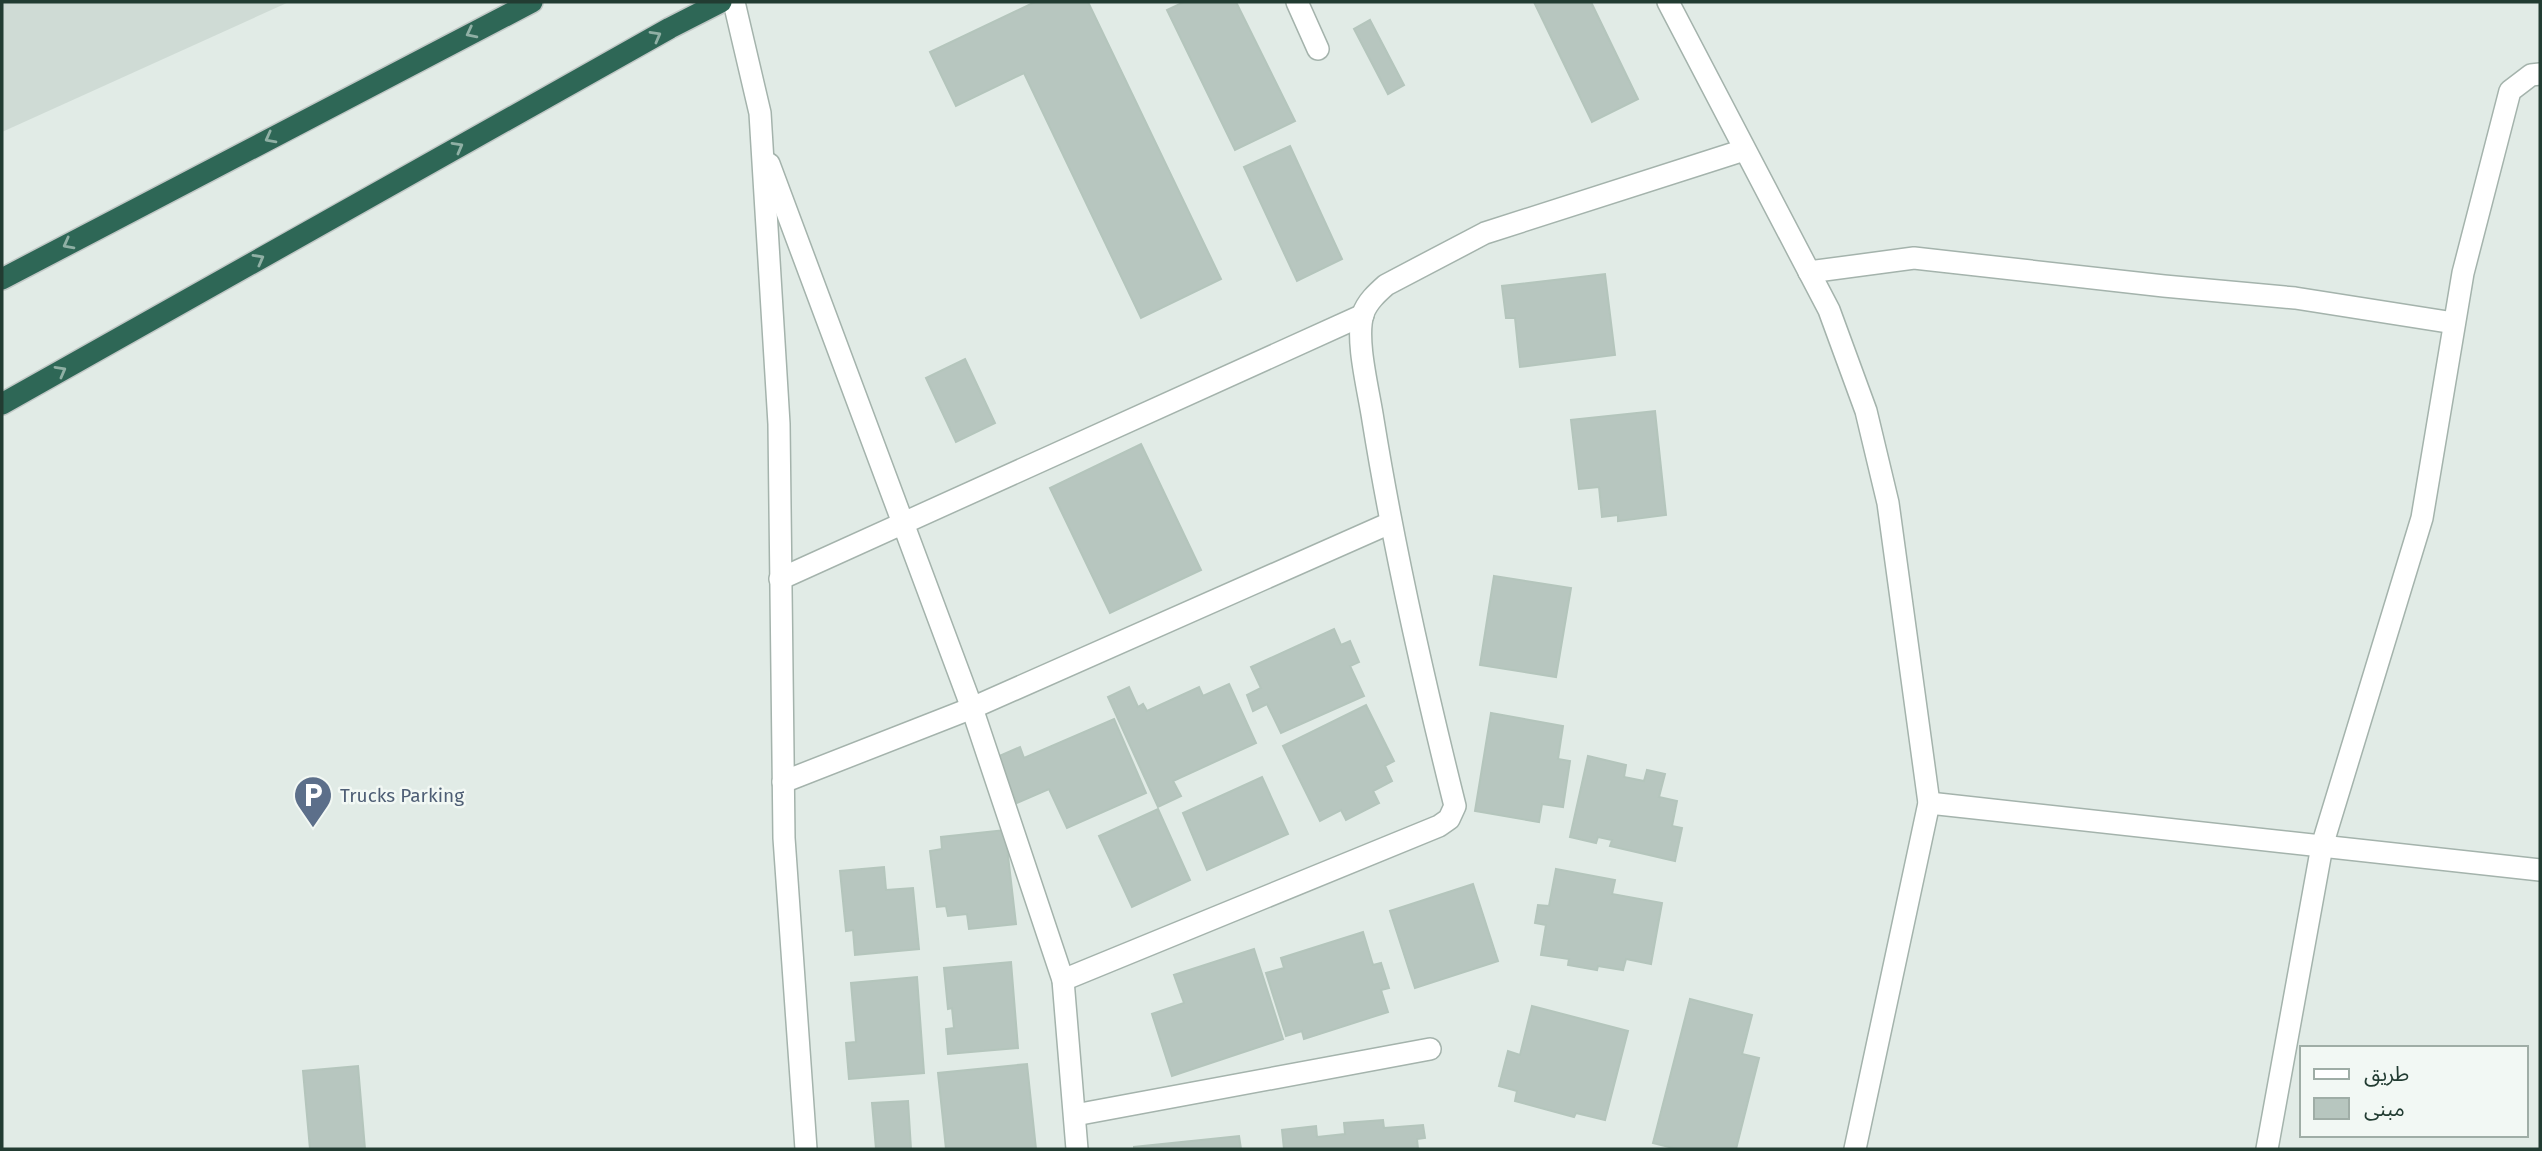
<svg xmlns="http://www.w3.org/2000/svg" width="2542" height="1151" font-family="'Fira Sans','Noto Sans Arabic',sans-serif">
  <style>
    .built { fill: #cfdbd5 }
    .building { fill: #b7c6bf; stroke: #b4c5bc; stroke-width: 2 }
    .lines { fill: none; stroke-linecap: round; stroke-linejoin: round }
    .street-casing { stroke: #a4b3ac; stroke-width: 24 }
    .highway-casing { stroke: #c1c8c6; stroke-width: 24 }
    .street { stroke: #fff; stroke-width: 21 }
    .highway { stroke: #2e6756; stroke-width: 21 }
    .oneway { stroke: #90b0a5 }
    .labels { text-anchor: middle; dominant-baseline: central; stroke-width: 5; stroke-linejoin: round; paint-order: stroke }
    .service-label { font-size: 19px; fill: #4e5e75; stroke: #f2f8f4; text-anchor: start }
  </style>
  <rect width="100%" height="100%" fill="#e1ebe6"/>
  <path class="built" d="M2 2H289L2 132Z"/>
  <g class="building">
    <path d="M1035 2H1088L1221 279 1141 318 1024 73 956 106 930 52Z"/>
    <path d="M1184 2H1236L1295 121 1235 150 1167 10Z"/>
    <path d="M1534 2H1591L1638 99 1592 122Z"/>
    <path d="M1370 20 1404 85 1388 94 1354 29Z"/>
    <path d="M1290 146 1342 259 1297 281 1244 167Z"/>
    <path d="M1605 274 1615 355 1520 367 1515 318H1506L1502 286Z"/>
    <path d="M965 359 995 423 956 442 926 378Z"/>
    <path d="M1655 411 1666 515 1618 521V515L1602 517 1599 487 1579 489 1571 420Z"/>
    <path d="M1141 444 1201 570 1110 613 1050 488Z"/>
    <path d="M1494 576 1571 588 1556 677 1480 665Z"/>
    <path d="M1334 629 1341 645 1350 641 1359 662 1350 666 1364 696 1281 733 1267 704 1253 711 1247 695 1261 688 1251 667Z"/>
    <path d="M1229 684 1256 743 1173 781 1181 796 1158 807 1108 697 1129 687 1138 707 1143 704 1147 711 1199 687 1203 696Z"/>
    <path d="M1366 705 1394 761 1385 766 1392 781 1373 791 1379 803 1346 820 1341 810 1320 821 1283 746Z"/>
    <path d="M1491 713 1563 726 1558 759 1570 761 1563 807 1542 804 1539 822 1475 811Z"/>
    <path d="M1114 719 1146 793 1067 828 1049 789 1017 803 997 757 1020 747 1024 758Z"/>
    <path d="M1588 756 1626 765 1624 777 1644 781 1647 770 1665 774 1659 797 1677 801 1672 826 1682 828 1675 861 1610 846 1612 840 1598 837 1596 843 1570 837Z"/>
    <path d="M1262 777 1288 834 1207 870 1183 813Z"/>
    <path d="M1158 809 1190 880 1132 907 1099 836Z"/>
    <path d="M1005 830 1016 924 969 929 967 914 948 916 946 906 937 907 930 851 942 849 941 837Z"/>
    <path d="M884 867 886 890 913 888 919 949 855 955 853 930 846 931 840 871Z"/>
    <path d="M1556 869 1615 880 1612 894 1662 903 1651 964 1626 959 1623 970 1598 966 1597 970 1568 965 1569 959 1541 955 1546 925 1535 923 1538 905 1549 906Z"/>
    <path d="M1473 884 1498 961 1415 988 1390 911Z"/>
    <path d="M1363 932 1373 965 1381 963 1389 988 1381 990 1388 1012 1304 1039 1302 1031 1286 1036 1266 973 1284 968 1281 958Z"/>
    <path d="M1254 949 1283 1039 1172 1076 1152 1014 1184 1003 1174 975Z"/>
    <path d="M1011 962 1018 1048 948 1054 946 1029 954 1028 952 1008 948 1009 944 968Z"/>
    <path d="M917 977 924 1073 849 1079 846 1043 856 1042 851 983Z"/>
    <path d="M1690 999 1752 1015 1742 1054 1759 1058 1736 1149H1677L1653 1143Z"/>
    <path d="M1532 1006 1628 1031 1605 1120 1576 1113 1574 1117 1515 1101 1517 1091 1499 1086 1508 1051 1520 1055Z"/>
    <path d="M1027 1064 1036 1149H946L938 1073Z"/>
    <path d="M358 1066 365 1149H310L303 1071Z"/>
    <path d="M908 1101 911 1149H876L872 1103Z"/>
    <path d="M1383 1120 1384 1128 1423 1125 1425 1138 1417 1139 1418 1149H1284L1282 1130 1316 1126 1317 1137 1345 1134 1344 1123Z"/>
    <path d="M1239 1136 1241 1149H1134V1147Z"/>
  </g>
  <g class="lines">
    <defs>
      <g id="street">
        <path d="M734 2 760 113 779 424 784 838 806 1149"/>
        <path d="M1297 2 1318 49"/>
        <path d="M1668 2 1829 310 1866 411 1888 503 1929 803 1855 1149"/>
        <path d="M769 164 972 708 1063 980 1077 1149"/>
        <path d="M1809 272 1914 258 2164 286 2295 298 2454 323"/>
        <path d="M780 579 1363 315"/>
        <path d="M783 782 972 708 1390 523"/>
        <path d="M1929 803 2540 870"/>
        <path d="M1063 980 1439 826 1449 819 1455 806C1423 678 1394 550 1373 420 1369 392 1355 340 1363 314 1367 302 1377 293 1386 285L1485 233 1744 150"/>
        <path d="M1075 1115 1430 1049"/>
        <path d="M2267 1149 2322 846 2422 518 2463 273 2510 91 2531 75 2540 74"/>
      </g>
      <g id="highway">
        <path d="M2 279 532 2"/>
        <path d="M2 404 670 28 721 2"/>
      </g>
    </defs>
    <use href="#street" class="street-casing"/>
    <use href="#highway" class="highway-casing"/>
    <use href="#street" class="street"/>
    <use href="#highway" class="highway"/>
  </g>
  <defs><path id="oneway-chevron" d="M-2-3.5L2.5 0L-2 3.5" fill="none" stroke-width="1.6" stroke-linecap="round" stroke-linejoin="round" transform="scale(1.75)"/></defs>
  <g class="oneway">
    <use href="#oneway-chevron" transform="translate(471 33) rotate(153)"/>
    <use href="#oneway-chevron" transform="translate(656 36) rotate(-29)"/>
    <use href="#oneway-chevron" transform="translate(270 138) rotate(152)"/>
    <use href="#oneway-chevron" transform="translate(458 147) rotate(-29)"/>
    <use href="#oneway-chevron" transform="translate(68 244) rotate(152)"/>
    <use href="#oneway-chevron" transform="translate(259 259) rotate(-29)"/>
    <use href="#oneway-chevron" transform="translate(61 371) rotate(-29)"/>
  </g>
  <defs>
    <symbol id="parking-pin" viewBox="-11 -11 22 30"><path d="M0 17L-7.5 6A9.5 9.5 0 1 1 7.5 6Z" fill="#5c6f8a" stroke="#f2f8f4"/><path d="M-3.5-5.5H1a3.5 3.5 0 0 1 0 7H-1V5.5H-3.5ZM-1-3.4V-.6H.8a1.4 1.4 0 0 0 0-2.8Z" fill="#fff"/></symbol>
  </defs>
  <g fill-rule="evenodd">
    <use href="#parking-pin" x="291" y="773" width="44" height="60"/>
  </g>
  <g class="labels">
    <g class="service-label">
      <text x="340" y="795">Trucks Parking</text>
    </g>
  </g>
  <rect width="2542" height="1151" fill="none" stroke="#223c32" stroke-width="7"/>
  <rect x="2300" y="1046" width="228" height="91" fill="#f2f8f4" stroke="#9fada6" stroke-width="2"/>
  <rect x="2314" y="1069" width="35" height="10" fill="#ffffff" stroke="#9fada6" stroke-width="2"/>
  <text x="2364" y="1081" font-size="21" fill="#223c32">طريق</text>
  <rect x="2314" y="1098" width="35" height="21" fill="#b7c6bf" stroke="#9fada6" stroke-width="2"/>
  <text x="2364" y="1116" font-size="21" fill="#223c32">مبنى</text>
</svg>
